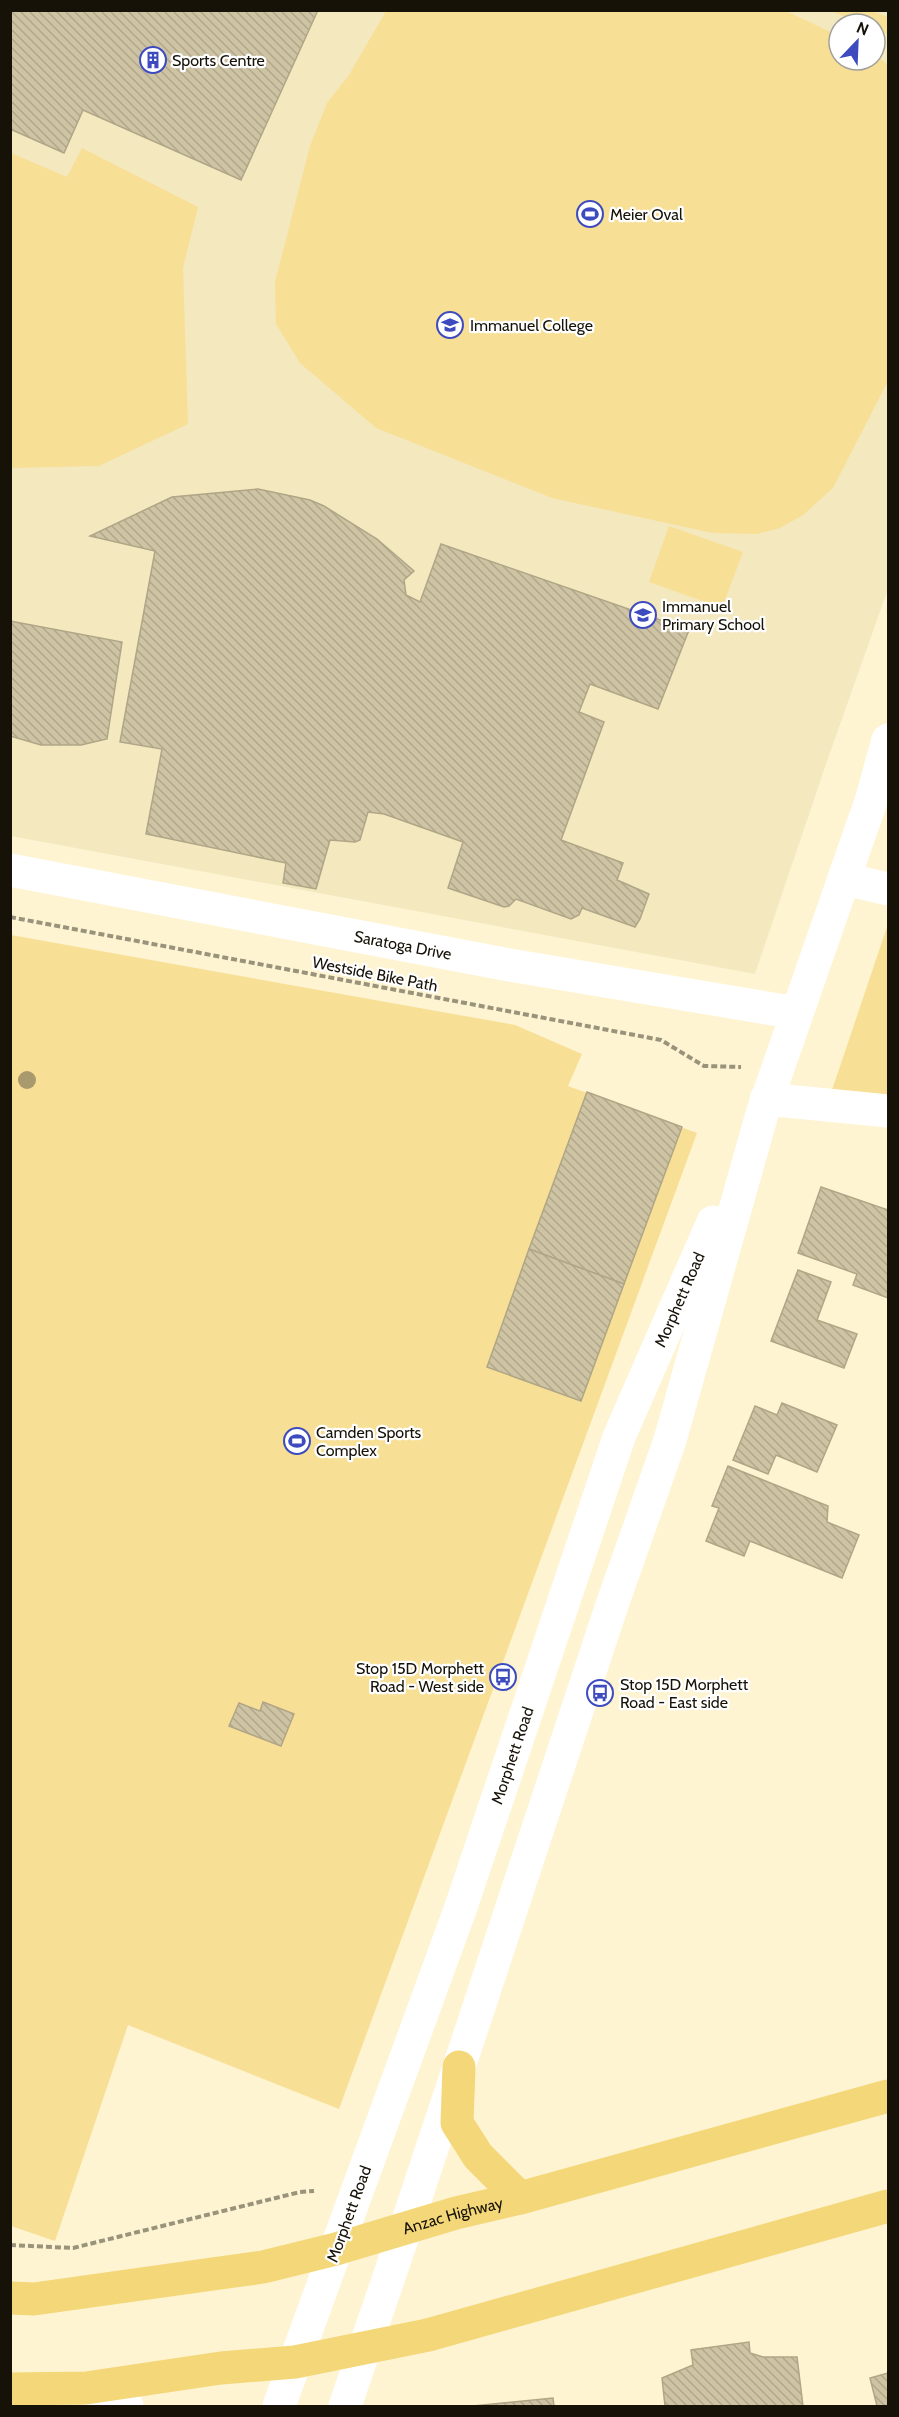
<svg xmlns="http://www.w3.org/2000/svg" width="899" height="2417" font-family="Cabin,sans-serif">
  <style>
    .built { fill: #f4e8bf; fill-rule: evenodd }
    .park { fill: #f7df96 }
    .building { fill: url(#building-back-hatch); stroke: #b0a686; stroke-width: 1.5 }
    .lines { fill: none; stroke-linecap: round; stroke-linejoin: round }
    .path { stroke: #9a937b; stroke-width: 4; stroke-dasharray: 6 3; stroke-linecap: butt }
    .minor { stroke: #fff; stroke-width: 33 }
    .tertiary { stroke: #fff; stroke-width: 33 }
    .secondary { stroke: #fff; stroke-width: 33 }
    .trunk { stroke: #f4d778; stroke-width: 33 }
    .tree { fill: #a89a6c }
    .labels { text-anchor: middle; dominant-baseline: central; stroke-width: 4.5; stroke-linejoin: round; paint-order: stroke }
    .poi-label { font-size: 16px; fill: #161207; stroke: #fff; text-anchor: start }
    .street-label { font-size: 16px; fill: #161207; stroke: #fff }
  </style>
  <defs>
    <pattern id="building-back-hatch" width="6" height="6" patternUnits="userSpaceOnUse" patternTransform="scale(1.5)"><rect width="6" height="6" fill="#cec4a4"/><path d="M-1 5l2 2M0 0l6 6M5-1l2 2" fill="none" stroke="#b0a78c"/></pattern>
  </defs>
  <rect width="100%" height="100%" fill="#fef4d2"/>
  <path class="built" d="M10 11H888V589L826 764 755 974 11 836ZM839 24H875V60H839Z"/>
  <g class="park">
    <path d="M386 11H786L839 36V60H875V54L888 65V381L833 488 803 515 780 528 757 534 712 533 552 498 376 428 300 363 276 324 275 282 310 146 327 103 349 75Z"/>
    <path d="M831 11H872L888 17V35L875 29V24H862Z"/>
    <path d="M82 148 198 207 183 268 188 424 99 466 11 468V153L67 177Z"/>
    <path d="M669 526 743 552 722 608 649 582Z"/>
    <path d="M888 924V1102L830 1096Z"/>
    <path d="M11 935 515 1025 582 1054 568 1086 697 1133 339 2109 128 2025 55 2241 11 2226Z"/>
  </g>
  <g class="building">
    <path d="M10 10H318L241 180 83 110 64 153 10 129Z"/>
    <path d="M258 489 310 500 324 506 377 539 414 571 404 580 406 595 420 602 441 544 689 630 658 709 590 684 579 712 604 722 561 840 623 863 617 880 649 894 640 919 635 927 582 908 579 915 571 919 516 899 509 906 504 907 448 888 463 842 384 814 368 812 360 840 355 842 330 840 316 889 283 883 286 863 146 834 162 749 120 742 155 551 90 536 172 497Z"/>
    <path d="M10 621 122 642 107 739 81 745H41L10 736Z"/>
    <path d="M587 1092 682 1127 624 1284 529 1249Z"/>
    <path d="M821 1187 888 1210V1298L853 1285 857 1274 798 1253Z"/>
    <path d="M529 1249 624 1284 581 1401 487 1367Z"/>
    <path d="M798 1270 831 1282 817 1320 857 1334 844 1368 771 1341Z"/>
    <path d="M782 1403 837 1425 817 1472 776 1455 768 1474 733 1460 755 1406 777 1415Z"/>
    <path d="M728 1466 828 1506 827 1522 859 1535 842 1578 750 1541 744 1556 706 1541 719 1508 712 1506Z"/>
    <path d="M263 1702 294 1714 281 1746 229 1726 239 1703 260 1711Z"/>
    <path d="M749 2342 750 2353 763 2357H797L803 2406H665L662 2378 693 2365 691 2350Z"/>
    <path d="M888 2373V2406H877L870 2378Z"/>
    <path d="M553 2398 554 2406H473Z"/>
  </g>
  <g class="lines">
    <g class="path">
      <path d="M10 917 661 1040 704 1066 741 1067"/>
      <path d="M10 2245 73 2248 300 2192 314 2191"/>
    </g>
    <g class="minor">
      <path id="s1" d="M10 870 504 964 797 1013"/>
      <path d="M844 879 888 889"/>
      <path d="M766 1099 888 1111"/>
    </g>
    <g class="tertiary">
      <path d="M406 2227 611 1608 670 1440 762 1114 871 801 888 740"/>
      <path id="s2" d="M336 2249 461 1907 619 1437 713 1222"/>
    </g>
    <g class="secondary">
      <path d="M86 2388 127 2406"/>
      <path d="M279 2406 336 2249"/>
      <path d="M345 2406 406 2227"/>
    </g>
    <g class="trunk">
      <path d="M459 2067 457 2123 478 2156 520 2198"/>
      <path id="s3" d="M10 2298 34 2299 263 2267 336 2249 456 2213 520 2198 888 2096"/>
      <path d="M10 2389 86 2388 221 2368 295 2362 428 2335 888 2206"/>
    </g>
  </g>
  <circle class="tree" cx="27" cy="1080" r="9"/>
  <defs>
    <symbol id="building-ring" viewBox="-11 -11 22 22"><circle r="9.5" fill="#fff" stroke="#3d4bbf" stroke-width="1.5"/><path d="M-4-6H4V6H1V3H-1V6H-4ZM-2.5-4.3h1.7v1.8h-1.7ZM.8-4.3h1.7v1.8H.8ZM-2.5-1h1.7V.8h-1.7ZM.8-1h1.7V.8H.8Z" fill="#3d4bbf"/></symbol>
    <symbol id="stadium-ring" viewBox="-11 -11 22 22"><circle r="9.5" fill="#fff" stroke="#3d4bbf" stroke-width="1.5"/><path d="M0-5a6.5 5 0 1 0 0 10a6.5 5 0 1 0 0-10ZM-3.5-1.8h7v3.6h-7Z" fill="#3d4bbf"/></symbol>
    <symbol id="school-ring" viewBox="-11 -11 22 22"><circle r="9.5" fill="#fff" stroke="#3d4bbf" stroke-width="1.5"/><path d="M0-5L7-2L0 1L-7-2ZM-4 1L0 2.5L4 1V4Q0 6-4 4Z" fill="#3d4bbf"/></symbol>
    <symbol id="bus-ring" viewBox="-11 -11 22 22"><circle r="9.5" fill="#fff" stroke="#3d4bbf" stroke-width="1.5"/><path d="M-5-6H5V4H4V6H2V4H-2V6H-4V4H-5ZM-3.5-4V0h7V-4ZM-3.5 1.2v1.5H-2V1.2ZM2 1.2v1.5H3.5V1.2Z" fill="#3d4bbf"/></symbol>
  </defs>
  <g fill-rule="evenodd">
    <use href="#building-ring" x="138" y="45" width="30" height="30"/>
    <use href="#stadium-ring" x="575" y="199" width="30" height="30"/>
    <use href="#school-ring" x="435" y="310" width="30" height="30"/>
    <use href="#school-ring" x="628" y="600" width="30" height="30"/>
    <use href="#stadium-ring" x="282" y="1426" width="30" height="30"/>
    <use href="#bus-ring" x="488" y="1662" width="30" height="30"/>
    <use href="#bus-ring" x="585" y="1678" width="30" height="30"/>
  </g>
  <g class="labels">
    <g class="poi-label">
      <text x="172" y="60">Sports Centre</text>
      <text x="610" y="214">Meier Oval</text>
      <text x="470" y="325">Immanuel College</text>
      <text x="662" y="606">Immanuel<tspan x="662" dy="18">Primary School</tspan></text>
      <text x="316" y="1432">Camden Sports<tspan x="316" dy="18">Complex</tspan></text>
      <text x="484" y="1668" text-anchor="end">Stop 15D Morphett<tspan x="484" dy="18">Road - West side</tspan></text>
      <text x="620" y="1684">Stop 15D Morphett<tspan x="620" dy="18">Road - East side</tspan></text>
    </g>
    <g class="street-label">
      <text stroke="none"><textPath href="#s1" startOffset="400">Saratoga Drive</textPath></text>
      <text transform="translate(375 974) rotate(11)">Westside Bike Path</text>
      <text stroke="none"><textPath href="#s2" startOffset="1010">Morphett Road</textPath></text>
      <text stroke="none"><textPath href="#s2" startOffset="524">Morphett Road</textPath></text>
      <text transform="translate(349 2214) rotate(-70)">Morphett Road</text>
      <text stroke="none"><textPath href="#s3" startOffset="452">Anzac Highway</textPath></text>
    </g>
  </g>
  <rect width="899" height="2417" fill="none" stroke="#161207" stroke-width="24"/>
  <g transform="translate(857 42) rotate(23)"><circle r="28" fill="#ffffff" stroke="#a2a09c" stroke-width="1.5"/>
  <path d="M0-4.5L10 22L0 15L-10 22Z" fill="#3d4bbf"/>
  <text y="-9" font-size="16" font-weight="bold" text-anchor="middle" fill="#161207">N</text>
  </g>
</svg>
